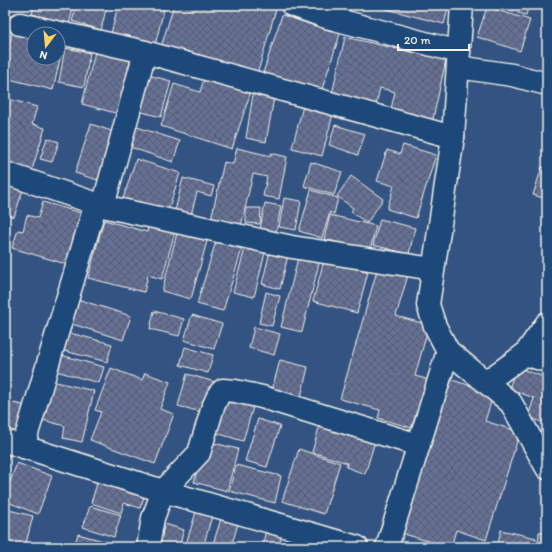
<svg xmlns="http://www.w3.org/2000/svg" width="552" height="552" font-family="Itim,sans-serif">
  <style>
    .building { fill: url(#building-cross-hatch); stroke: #f4f1e8 }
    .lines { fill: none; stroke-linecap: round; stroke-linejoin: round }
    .street-casing { stroke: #f4f1e8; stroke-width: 25 }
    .street { stroke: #1f4a7a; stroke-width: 22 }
  </style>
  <defs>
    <pattern id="building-cross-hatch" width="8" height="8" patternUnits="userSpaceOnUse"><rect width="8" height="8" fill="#656f96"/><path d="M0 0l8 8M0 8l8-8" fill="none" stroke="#565a6a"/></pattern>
  </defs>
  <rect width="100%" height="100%" fill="#335482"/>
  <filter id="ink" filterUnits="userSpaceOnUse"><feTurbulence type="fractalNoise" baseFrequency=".025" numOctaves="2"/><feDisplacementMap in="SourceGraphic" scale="8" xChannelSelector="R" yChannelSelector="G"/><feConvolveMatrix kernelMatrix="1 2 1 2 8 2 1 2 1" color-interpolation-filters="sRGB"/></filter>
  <g filter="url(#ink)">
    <g class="building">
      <path d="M34 5H74L69 24 32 14Z"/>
      <path d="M77 5H107L101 30 72 21Z"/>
      <path d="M118 5H151L150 6 164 9 154 49 110 38Z"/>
      <path d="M174 5H262L276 9 257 75 161 47Z"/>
      <path d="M371 5H449L444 24Z"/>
      <path d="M485 5H529L526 15Z"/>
      <path d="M487 7 530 20 520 51 477 37Z"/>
      <path d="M282 15 340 34 320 95 262 76Z"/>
      <path d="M13 29 34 34V58H58V40L64 41 53 90 5 78V65Z"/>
      <path d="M345 37 446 60 432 123 390 113 395 92 380 88 376 104 332 94Z"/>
      <path d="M65 48 90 53 84 87 59 82Z"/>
      <path d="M96 48 137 58 123 115 82 104Z"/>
      <path d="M144 74 171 81 161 117 134 110Z"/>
      <path d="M205 76 251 91 232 149 161 126 174 84 200 92Z"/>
      <path d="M254 88 275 92 266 142 246 138Z"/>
      <path d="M5 98 37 107 32 124 45 128 31 173 5 165Z"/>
      <path d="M304 102 334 110 322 156 292 148Z"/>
      <path d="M91 124 117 133 101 181 75 173Z"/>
      <path d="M335 125 365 134 358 155 329 145Z"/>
      <path d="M134 126 180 141 173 162 127 146Z"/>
      <path d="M47 138 59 142 52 162 40 159Z"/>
      <path d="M403 145 436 155 416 218 387 209 394 186 377 181 387 150 400 154Z"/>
      <path d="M237 148 271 156V153L287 157 279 199 263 196 267 177 253 174 241 226 211 219 224 162 233 164Z"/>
      <path d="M136 159 180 173 167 214 123 199Z"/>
      <path d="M311 162 342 172 334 195 304 186Z"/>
      <path d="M542 167 547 169V199L533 195Z"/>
      <path d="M351 176 383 199 367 223 351 212 353 208 337 196Z"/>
      <path d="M183 178 214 186 211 196 197 192 191 215 175 211Z"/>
      <path d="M5 181 24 187 14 217 8 215 7 218 5 217Z"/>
      <path d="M311 190 338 198 334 214 330 212 322 238 299 231Z"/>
      <path d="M284 198 301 201 296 230 279 227Z"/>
      <path d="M43 202 81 213 66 264 12 248 18 230 23 231 27 215 38 218Z"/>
      <path d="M265 203 281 206 276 232 260 229Z"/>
      <path d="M246 208H261L260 224 246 223Z"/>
      <path d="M330 215 376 226 370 250 324 239Z"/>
      <path d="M380 219 415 228 409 254 373 245Z"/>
      <path d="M104 220 147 232 149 224 175 231 162 279 148 275 144 292 88 278Z"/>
      <path d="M177 233 207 241 191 299 162 291Z"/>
      <path d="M216 241 242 249 223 311 197 304Z"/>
      <path d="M271 247 289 251 280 289 262 284Z"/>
      <path d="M245 248 265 253 254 297 233 292Z"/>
      <path d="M300 250 321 255 302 332 281 327Z"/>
      <path d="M324 260 368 272 357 313 313 301Z"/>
      <path d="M378 267 408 275 396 316 429 325 415 376 433 381 419 430 378 418 380 410 340 399Z"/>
      <path d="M266 292 280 296 272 326 259 323Z"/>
      <path d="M77 299 131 316 123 340 69 323Z"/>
      <path d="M154 311 184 319 179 336 150 329Z"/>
      <path d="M192 315 222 324 214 349 184 340Z"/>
      <path d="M254 327 280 334 274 355 249 348Z"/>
      <path d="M66 332 112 344 107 362 61 350Z"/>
      <path d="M185 347 213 355 208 373 180 365Z"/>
      <path d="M61 355 104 367 99 383 56 371Z"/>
      <path d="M280 360 308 367 301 397 272 390Z"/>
      <path d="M516 367 547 378V424L528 417 534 398 509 389Z"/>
      <path d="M111 368 142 380 145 373 170 382 160 409 174 414 155 464 90 440 101 412 95 410Z"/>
      <path d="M187 374 215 382 206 413 178 406Z"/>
      <path d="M449 379 494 393 485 421 520 432 486 540 456 530 451 547H447L401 533Z"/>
      <path d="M48 380 94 391 82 442 63 438 65 426 39 419Z"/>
      <path d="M226 399 253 407 243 441 216 433Z"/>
      <path d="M5 401 31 407 25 434 5 429Z"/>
      <path d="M258 419 280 426 267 467 245 461Z"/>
      <path d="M321 421 376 438 365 474 346 467 347 463 312 452Z"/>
      <path d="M205 441 238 449 227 491 194 482Z"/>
      <path d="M299 449 340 463 324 514 282 501Z"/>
      <path d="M5 450 10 451 5 471Z"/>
      <path d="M17 463 52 476 38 514 5 501V495Z"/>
      <path d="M236 465 281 476 275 503 229 491Z"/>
      <path d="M99 477 146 492 140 508 124 503 121 513 91 503Z"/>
      <path d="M90 506 121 515 114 537 83 527Z"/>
      <path d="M5 509 33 516 25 547H5Z"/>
      <path d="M196 512 212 516 203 547H185Z"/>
      <path d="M221 519 238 524 231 547H212Z"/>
      <path d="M162 523 184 530 179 547H154Z"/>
      <path d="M266 530 282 534 279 547H262Z"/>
      <path d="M501 530 536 538 534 547H497Z"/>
      <path d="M539 532H547V547H538Z"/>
      <path d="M78 534 125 547H74Z"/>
      <path d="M287 535 328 547H283Z"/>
      <path d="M464 541 483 547H462Z"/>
    </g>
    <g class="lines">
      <defs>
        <g id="street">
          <path d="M292 5 323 16 459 52"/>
          <path d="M462 5 453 137 428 305 435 326 448 351 511 403 547 468"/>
          <path d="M20 24 145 52 453 137"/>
          <path d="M458 67 512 75 547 84"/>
          <path d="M5 173 103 206 292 247 433 269"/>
          <path d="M103 206 145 52"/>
          <path d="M525 354 547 361"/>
          <path d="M486 382 525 354 547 323"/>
          <path d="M5 441 163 491 357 547"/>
          <path d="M23 447 96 203"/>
          <path d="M148 547 153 518 163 491 199 453 213 407 219 394 223 390 235 391 262 397 418 445"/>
          <path d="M387 547 448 351"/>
        </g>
      </defs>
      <use href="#street" class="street-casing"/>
      <use href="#street" class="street"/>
    </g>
  </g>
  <rect width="552" height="552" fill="none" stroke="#1f4a7a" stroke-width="20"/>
  <rect x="10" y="10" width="532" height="532" fill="none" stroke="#f4f1e8" stroke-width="1.5" filter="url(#ink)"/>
  <g transform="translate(46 46) rotate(196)"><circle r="19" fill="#1f4a7a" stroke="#748da6"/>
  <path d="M0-3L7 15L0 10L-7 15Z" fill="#ffd166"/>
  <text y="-6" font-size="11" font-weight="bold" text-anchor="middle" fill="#f4f1e8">N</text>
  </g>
  <path d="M398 44v6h71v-6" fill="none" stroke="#f4f1e8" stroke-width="2"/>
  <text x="404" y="44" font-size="12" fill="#f4f1e8" stroke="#1f4a7a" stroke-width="3" paint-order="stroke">20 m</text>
</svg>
